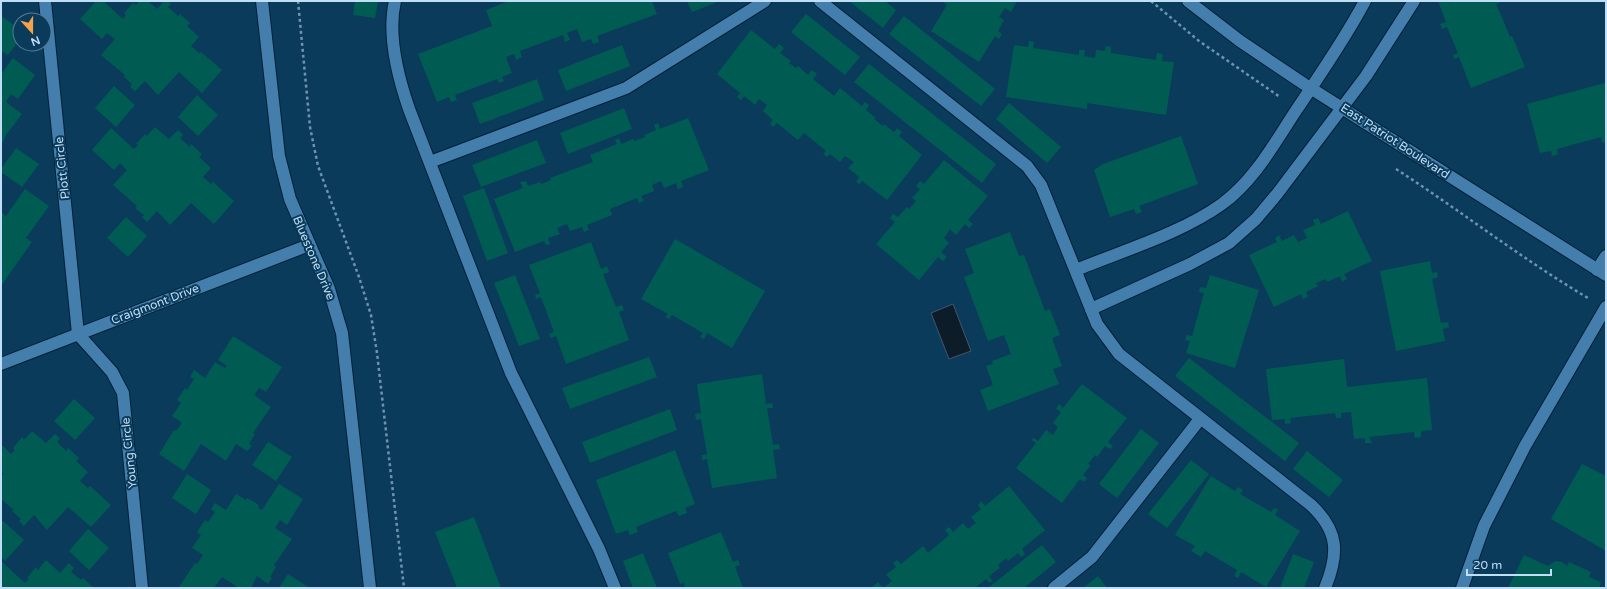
<svg xmlns="http://www.w3.org/2000/svg" width="1607" height="589" font-family="'Varela Round',sans-serif">
  <style>
    .water { fill: #0c1c29; stroke: #425667 }
    .building { fill: #005b53 }
    .lines { fill: none; stroke-linecap: round; stroke-linejoin: round }
    .minor-casing { stroke: #022137; stroke-width: 14 }
    .path { stroke: #6d93af; stroke-width: 2.5; stroke-dasharray: 3 3; stroke-linecap: butt }
    .minor { stroke: #447eac; stroke-width: 12 }
    .labels { text-anchor: middle; dominant-baseline: central; stroke-width: 4; stroke-linejoin: round; paint-order: stroke }
    .street-label { font-size: 12px; fill: #c1def7; stroke: #0b3b5b }
  </style>
  <rect width="100%" height="100%" fill="#0b3b5b"/>
  <path class="water" d="M953 304 971 351 949 359 931 313Z"/>
  <g class="building">
    <path d="M96 1H103L123 19 126 15 124 13 133 3 136 5 139 1H148L157 9 164 1H168L171 4 168 7 178 16 180 14 190 23 187 26 199 37 191 46 199 53 201 52 222 70 202 93 179 72 158 95 145 81 135 91 130 87 132 84 124 77 125 75 101 55 115 39 107 33 102 39 80 19Z"/>
    <path d="M355 1H378L375 18 353 15Z"/>
    <path d="M509 1H652L657 14 597 36 599 42 593 44 591 39 582 42 577 29 567 33 570 40 565 42 563 35 520 51 522 57 516 60 514 54 506 57 512 73 502 77 504 81 499 83 497 79 455 95 457 100 451 102 449 97 437 102 418 54 492 26 486 10Z"/>
    <path d="M687 1H720L692 12Z"/>
    <path d="M849 1H885L896 10 883 28Z"/>
    <path d="M944 1H1017L1011 12 1005 8 999 17 1004 20 998 31 1002 34 999 39 995 36 979 62 931 31 947 5 943 2Z"/>
    <path d="M1438 1H1499L1500 3 1496 4 1503 20 1510 37 1512 36 1525 67 1471 88 1459 57 1454 59 1453 55 1458 53 1447 27 1442 29 1440 24 1446 22Z"/>
    <path d="M806 14 860 57 845 75 791 32Z"/>
    <path d="M1 16 20 29V39L8 55 1 51Z"/>
    <path d="M904 16 995 89 981 106 889 34Z"/>
    <path d="M751 30 775 49 779 44 784 48 780 53 791 61 789 63 796 68 798 66 808 75 812 70 817 74 813 79 834 96 840 88 862 106 865 102 869 105 866 110 876 118 874 119 883 126 884 124 894 132 897 128 902 132 899 136 922 155 887 200 862 181 860 184 856 182 859 177 848 168 854 162 845 156 840 162 830 154 827 157 823 154 826 151 804 133 798 140 777 123 773 127 770 124 773 120 763 111 767 105 759 99 755 105 744 96 741 100 737 97 740 93 717 74Z"/>
    <path d="M1029 41 1034 42 1033 48 1079 55V50H1085L1084 56 1095 58 1096 50 1105 51 1106 46 1111 47V53L1156 60 1157 53 1163 54 1162 61 1174 62 1166 115 1087 103V109L1006 97 1014 45 1028 47Z"/>
    <path d="M622 45 630 66 566 91 558 70Z"/>
    <path d="M13 58 35 75 18 99 11 94 6 102 22 114 6 135 1 146V74Z"/>
    <path d="M869 64 996 164 982 183 854 82Z"/>
    <path d="M537 79 544 100 480 124 472 103Z"/>
    <path d="M1605 83 1606 142 1602 143 1601 137 1557 149 1558 154 1552 156 1551 151 1540 153 1527 104Z"/>
    <path d="M114 86 135 105 116 127 95 108Z"/>
    <path d="M197 95 218 115 198 136 178 117Z"/>
    <path d="M1009 103 1061 147 1047 163 996 119Z"/>
    <path d="M624 108 632 129 568 154 560 133Z"/>
    <path d="M688 118 709 170 681 181 683 187 678 189 676 183 664 188 661 181 652 185 654 191 641 196 644 201 639 203 637 198 610 209 612 215 587 225 589 230 584 232 582 227 570 231 567 224 557 228 560 234 548 238 550 244 546 245 544 241 515 252 494 199 523 188 520 182 526 181 528 186 540 182 541 184 551 180 550 178 593 162 590 155 617 144 615 140 619 138 621 144 633 139 634 141 645 137 644 135 656 130 654 125 658 123 660 129Z"/>
    <path d="M155 127 169 139 178 130 183 135 180 138 190 147 191 144 202 154 199 157 211 168 203 177 211 184 213 182 234 201 214 224 191 203 170 225 157 211 147 222 142 217 144 215 135 208 137 206 113 185 127 170 120 163 114 170 92 150 111 128 134 149 138 145 136 144 145 134 147 136Z"/>
    <path d="M1181 136 1198 184 1139 206 1142 212 1136 214 1134 209 1110 217 1094 170 1103 164Z"/>
    <path d="M537 140 546 163 481 187 472 165Z"/>
    <path d="M16 148 39 164 22 187 1 172V169Z"/>
    <path d="M944 160 988 196 968 220 973 224 969 228 965 224 956 235 950 229 944 238 949 243 941 252 947 257 943 261 938 257 919 280 876 244 895 222 890 218 893 214 898 217 907 207 909 209 916 201 912 198 920 189 916 186 920 181 924 184Z"/>
    <path d="M484 188 508 253 487 261 463 196Z"/>
    <path d="M25 189 49 206 26 238 32 242 1 286V212L6 216Z"/>
    <path d="M1348 211 1372 261 1344 274 1347 279 1342 282 1340 276 1327 282 1326 279 1316 283 1318 286 1306 292 1308 297 1303 299 1301 294 1274 307 1249 255 1277 242 1275 238 1279 235 1282 241 1294 235 1298 242 1307 238 1303 230 1315 225 1313 220 1318 218 1321 224Z"/>
    <path d="M126 217 147 236 128 257 107 238Z"/>
    <path d="M1010 232 1019 256 1024 255 1045 311 1050 309 1060 335 1052 338 1062 366 1053 369 1059 384 988 411 980 390 993 385 986 366 993 364 992 361 1011 354 1004 335 988 341 964 277 974 273 965 249Z"/>
    <path d="M675 239 765 291 732 348 707 333 704 339 700 337 703 333 672 315 669 319 665 317 668 314 641 299Z"/>
    <path d="M591 242 601 269 607 266 609 272 603 274 616 307 622 305 624 310 619 312 629 340 566 364 556 336 551 338 549 334 554 332 541 297 536 299 535 295 540 293 529 265Z"/>
    <path d="M1430 261 1432 273 1437 272 1438 277 1432 279 1441 323 1448 322 1449 327 1443 329 1445 341 1396 351 1380 271Z"/>
    <path d="M515 275 540 339 519 346 494 283Z"/>
    <path d="M1210 275 1259 290 1235 368 1186 353 1190 341 1185 340 1187 335 1192 336 1204 293 1199 292 1200 287 1206 288Z"/>
    <path d="M233 336 282 367 266 392 259 388 254 395 271 407 253 433 255 434 249 444 252 446 247 451 236 444 226 461 201 444 184 471 159 454 174 430 176 431 182 423 172 416 181 403 177 400 185 388 187 390 194 379 190 377 194 370 205 378 215 362 225 368 227 366 218 360Z"/>
    <path d="M649 357 657 377 570 409 562 388Z"/>
    <path d="M1189 358 1299 443 1285 461 1175 376Z"/>
    <path d="M1344 359 1347 387 1427 378 1432 430 1421 431V437L1415 438 1414 432 1369 437 1372 443H1365V438L1354 439 1351 412 1341 413V418H1336L1335 413 1290 418 1291 423 1285 424V419L1272 420 1266 369Z"/>
    <path d="M762 374 766 404 772 403 773 408H767L773 445 779 444 780 449 773 450 777 478 712 488 707 459 702 460V455L707 454 701 419 696 420 695 414 701 413 697 384Z"/>
    <path d="M1082 384 1127 418 1108 442 1113 446 1110 449 1105 446 1097 457 1095 455 1088 464 1091 465 1083 475 1087 478 1084 482 1080 479 1062 503 1016 468 1036 443 1031 440 1034 438 1038 441 1046 430 1053 435 1058 427 1053 423 1061 412 1056 409 1059 404 1063 408Z"/>
    <path d="M74 399 95 418 75 440 54 421Z"/>
    <path d="M670 409 677 430 590 463 582 442Z"/>
    <path d="M1141 429 1159 443 1117 498 1099 484Z"/>
    <path d="M32 431 46 443 55 434 60 438 57 442 66 451 68 448 79 458 76 461 88 472 80 481 88 488 90 486 111 505 91 527 68 507 47 530 34 515 24 526 19 521 21 519 12 511 14 510 1 499V476L4 474 1 471V444L11 454 15 450 13 448 22 437 24 440Z"/>
    <path d="M268 442 292 457 276 481 252 465Z"/>
    <path d="M675 450 695 504 685 508 687 513 679 516 676 511 636 527 638 532 630 535 628 530 616 534 596 480Z"/>
    <path d="M1307 451 1343 480 1329 497 1293 469Z"/>
    <path d="M1191 460 1209 474 1167 528 1148 514Z"/>
    <path d="M1582 464 1606 476V551L1551 519Z"/>
    <path d="M187 474 211 490 196 514 172 498Z"/>
    <path d="M1211 476 1235 491 1238 487 1243 490 1240 494 1271 512 1274 508 1278 510 1275 515 1300 531 1266 587 1241 572 1238 578 1234 576 1237 570 1205 551 1201 557 1191 551 1195 546 1175 535Z"/>
    <path d="M279 484 303 499 287 525 280 520 275 528 292 539 274 565 276 567 270 577 272 578 268 584 257 576 251 588H239L222 577 214 588 179 587 195 563 197 564 203 555 192 548 201 535 197 532 205 520 208 522 215 512 211 509 215 503 226 510 236 494 246 500 247 498 259 505 258 508 262 510Z"/>
    <path d="M1009 486 1045 530 1022 549 1025 554 1021 557 1018 553 1008 561 1006 558 998 565 1000 568 989 576 993 581 989 583 986 579 975 588H883L892 581 886 575 896 567 893 563 897 560 901 564 923 546 928 553 949 535 945 530 949 527 953 532 963 523 968 529 976 523 971 517 981 509 978 505 981 501 985 506Z"/>
    <path d="M474 517 501 588H457L435 532Z"/>
    <path d="M3 521 24 540 5 561 1 557V523Z"/>
    <path d="M88 529 109 548 89 570 69 551Z"/>
    <path d="M721 532 733 562 738 560 740 565 735 567 743 588H685L684 583 680 584 668 553Z"/>
    <path d="M1042 545 1056 562 1024 588H988Z"/>
    <path d="M643 553 657 588H633L623 561Z"/>
    <path d="M1293 554 1314 562 1304 588H1280Z"/>
    <path d="M1524 555 1548 566 1555 561 1562 562 1567 566 1569 562 1591 572 1589 577 1601 582 1599 588H1508Z"/>
    <path d="M46 560 60 573 69 563 74 568 71 572 81 580 83 578 94 588H1L2 562 25 583 29 579 27 578 36 567 38 570Z"/>
    <path d="M288 574 310 588H279Z"/>
    <path d="M1098 576 1107 588H1083Z"/>
    <path d="M878 582 883 588H871Z"/>
  </g>
  <g class="lines">
    <defs>
      <g id="minor">
        <path d="M45 1 78 334 112 372 123 393 142 588"/>
        <path d="M262 1 279 156 290 199 329 289 342 333 370 588"/>
        <path d="M395 1C387 35 398 77 409 109L511 373 599 549 615 588"/>
        <path d="M820 1 1027 166 1041 185 1097 324 1119 354 1311 505C1339 531 1339 554 1325 588"/>
        <path d="M1188 1 1240 41 1304 84 1606 275"/>
        <path d="M430 162 626 88 765 1"/>
        <path d="M1076 270C1122 251 1182 233 1222 204 1255 180 1275 142 1297 109 1321 73 1345 39 1365 1"/>
        <path d="M1597 270 1606 256"/>
        <path d="M1091 309 1190 264 1229 243 1256 219 1277 194 1366 76 1414 1"/>
        <path d="M1 364 309 245"/>
        <path d="M1054 588 1092 557 1200 419"/>
        <path d="M1462 588 1484 526 1525 446 1606 307"/>
      </g>
    </defs>
    <use href="#minor" class="minor-casing"/>
    <g class="path">
      <path d="M298 1 310 127 318 166 359 277 371 315 377 353 404 588"/>
      <path d="M1151 1 1199 41 1280 97"/>
      <path d="M1396 169C1461 211 1522 259 1588 298"/>
    </g>
    <use href="#minor" class="minor"/>
  </g>
  <g class="labels">
    <g class="street-label">
      <text transform="translate(1395 141) rotate(33)">East Patriot Boulevard</text>
      <text transform="translate(62 168) rotate(-96)">Plott Circle</text>
      <text transform="translate(314 258) rotate(67)">Bluestone Drive</text>
      <text transform="translate(155 304) rotate(-21)">Craigmont Drive</text>
      <text transform="translate(129 453) rotate(-96)">Young Circle</text>
    </g>
  </g>
  <rect width="1607" height="589" fill="none" stroke="#c1def7" stroke-width="4"/>
  <g transform="translate(32 32) rotate(159)"><circle r="19" fill="#0b3b5b" stroke="#547c99"/>
  <path d="M0-3L7 15L0 10L-7 15Z" fill="#f6a248"/>
  <text y="-6" font-size="11" font-weight="bold" text-anchor="middle" fill="#c1def7">N</text>
  </g>
  <path d="M1467 569v6h84v-6" fill="none" stroke="#c1def7" stroke-width="2"/>
  <text x="1473" y="569" font-size="12" fill="#c1def7" stroke="#0b3b5b" stroke-width="3" paint-order="stroke">20 m</text>
</svg>
